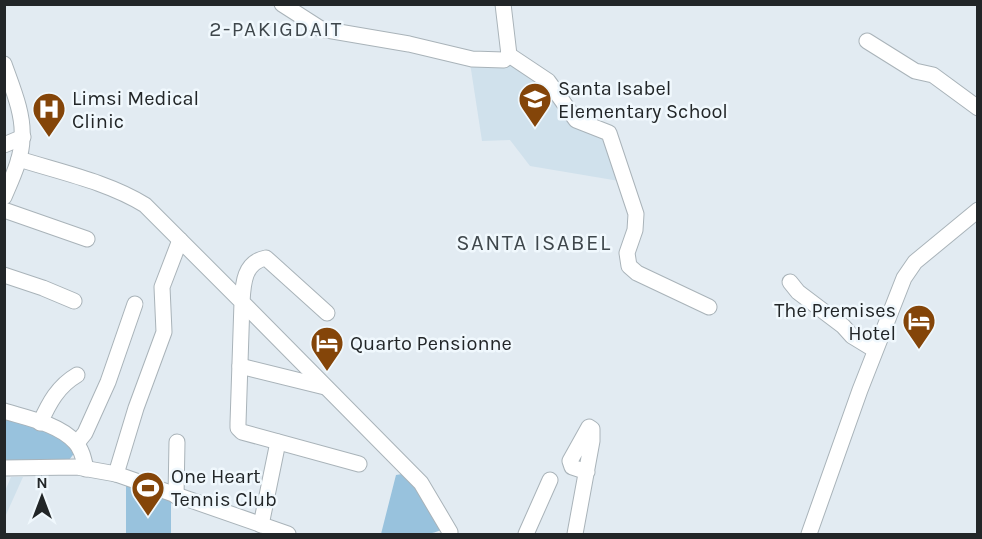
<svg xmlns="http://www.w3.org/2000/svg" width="982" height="539" font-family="Karla,sans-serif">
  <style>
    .built { fill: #d0e1ec }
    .green { fill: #98c2dd }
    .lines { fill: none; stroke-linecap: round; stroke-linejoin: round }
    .minor-casing { stroke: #a9b3b9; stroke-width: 17 }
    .minor { stroke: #fff; stroke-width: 15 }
    .labels { text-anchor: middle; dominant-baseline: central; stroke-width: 5; stroke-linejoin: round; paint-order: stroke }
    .poi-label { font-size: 20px; fill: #222628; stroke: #f0f8fd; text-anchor: start }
    .neighbourhood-label { font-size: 21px; letter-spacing: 1.5px; fill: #3f474c; stroke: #f0f8fd }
    .quarter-label { font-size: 22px; letter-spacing: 1.5px; fill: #3f474c; stroke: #f0f8fd }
  </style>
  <rect width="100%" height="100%" fill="#e2ebf2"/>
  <g class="built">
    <path d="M514 61 546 83 575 121 608 134 625 182 530 166 510 140 482 141 470 63Z"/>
    <path d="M11 477H23L5 517V491Z"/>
  </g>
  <g class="green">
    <path d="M5 415 59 434 76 451 69 460 5 463Z"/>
    <path d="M402 474 412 480 441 530C424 538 400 534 381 534L396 475Z"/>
    <path d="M126 485 171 500V534H126Z"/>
  </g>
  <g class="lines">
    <defs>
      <g id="minor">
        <path d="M282 4 321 29 409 44 472 59 504 60 509 55 503 4"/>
        <path d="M867 41 915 71 933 75 978 108"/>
        <path d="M509 55 548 81 576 120 609 133 636 214 635 230 627 253 629 266 637 273 709 307"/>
        <path d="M4 64C12 87 24 114 22 138 22 158 12 178 4 197"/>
        <path d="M4 145 23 137"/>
        <path d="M19 159C60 172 108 182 145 205L242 302 238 423V428L242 432 359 464"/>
        <path d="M4 210 87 239"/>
        <path d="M4 275 43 288 74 301"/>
        <path d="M790 282 798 292 843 326 852 336 875 350"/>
        <path d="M327 313 266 258C244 262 243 284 242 302L421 483 450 532"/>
        <path d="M240 366 325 387"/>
        <path d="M4 411C27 418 59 424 75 442 82 449 84 460 86 469"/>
        <path d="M40 423C49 403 58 386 77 375"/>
        <path d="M77 443 85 433 108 382 135 304"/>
        <path d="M4 468 77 467 116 474 288 534"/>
        <path d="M116 474 136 408 164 332 162 287 180 240"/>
        <path d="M176 496 177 442"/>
        <path d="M261 525 278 442"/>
        <path d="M526 534 550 480"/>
        <path d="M575 534 592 441V429L589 427 570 461 572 467 587 472"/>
        <path d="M809 534 860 390 904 278 915 262 978 210"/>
      </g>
    </defs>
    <use href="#minor" class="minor-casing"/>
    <use href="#minor" class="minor"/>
  </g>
  <defs>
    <symbol id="school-pin" viewBox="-11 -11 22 30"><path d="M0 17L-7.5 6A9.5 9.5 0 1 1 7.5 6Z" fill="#844509" stroke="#f0f8fd"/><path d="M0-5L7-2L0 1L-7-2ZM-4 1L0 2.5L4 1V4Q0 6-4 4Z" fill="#fff"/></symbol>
    <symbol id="hospital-pin" viewBox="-11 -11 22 30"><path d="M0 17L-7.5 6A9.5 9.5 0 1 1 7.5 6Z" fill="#844509" stroke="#f0f8fd"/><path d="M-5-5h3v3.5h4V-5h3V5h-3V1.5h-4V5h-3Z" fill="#fff"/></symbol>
    <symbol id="hotel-pin" viewBox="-11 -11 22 30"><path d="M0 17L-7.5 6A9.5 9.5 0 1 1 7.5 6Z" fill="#844509" stroke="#f0f8fd"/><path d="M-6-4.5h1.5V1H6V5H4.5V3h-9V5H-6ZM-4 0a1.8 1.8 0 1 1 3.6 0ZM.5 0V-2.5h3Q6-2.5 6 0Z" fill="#fff"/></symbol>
    <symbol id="stadium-pin" viewBox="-11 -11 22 30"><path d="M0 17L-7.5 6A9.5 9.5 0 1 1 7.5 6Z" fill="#844509" stroke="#f0f8fd"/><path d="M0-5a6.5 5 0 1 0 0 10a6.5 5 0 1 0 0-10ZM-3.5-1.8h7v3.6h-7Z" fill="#fff"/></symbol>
  </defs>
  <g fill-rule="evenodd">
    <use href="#school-pin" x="516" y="80" width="38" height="52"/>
    <use href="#hospital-pin" x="30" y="90" width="38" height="52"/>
    <use href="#hotel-pin" x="900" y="302" width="38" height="52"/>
    <use href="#hotel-pin" x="308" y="324" width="38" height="52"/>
    <use href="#stadium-pin" x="129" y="469" width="38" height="52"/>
  </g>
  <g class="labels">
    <g class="poi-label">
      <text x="558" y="88">Santa Isabel<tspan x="558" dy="23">Elementary School</tspan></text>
      <text x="72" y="98">Limsi Medical<tspan x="72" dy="23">Clinic</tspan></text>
      <text x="896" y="310" text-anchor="end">The Premises<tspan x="896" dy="23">Hotel</tspan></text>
      <text x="350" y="343">Quarto Pensionne</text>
      <text x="171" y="476">One Heart<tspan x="171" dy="23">Tennis Club</tspan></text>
    </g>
    <g class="neighbourhood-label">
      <text x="276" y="29">2-PAKIGDAIT</text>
    </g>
    <g class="quarter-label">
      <text x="534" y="243">SANTA ISABEL</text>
    </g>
  </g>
  <rect width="982" height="539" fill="none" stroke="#222628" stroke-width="12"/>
  <g transform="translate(42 497)" stroke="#f0f8fd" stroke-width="4.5" paint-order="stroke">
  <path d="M0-4.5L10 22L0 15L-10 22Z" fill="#222628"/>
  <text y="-9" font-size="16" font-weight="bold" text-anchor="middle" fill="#222628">N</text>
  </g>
</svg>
